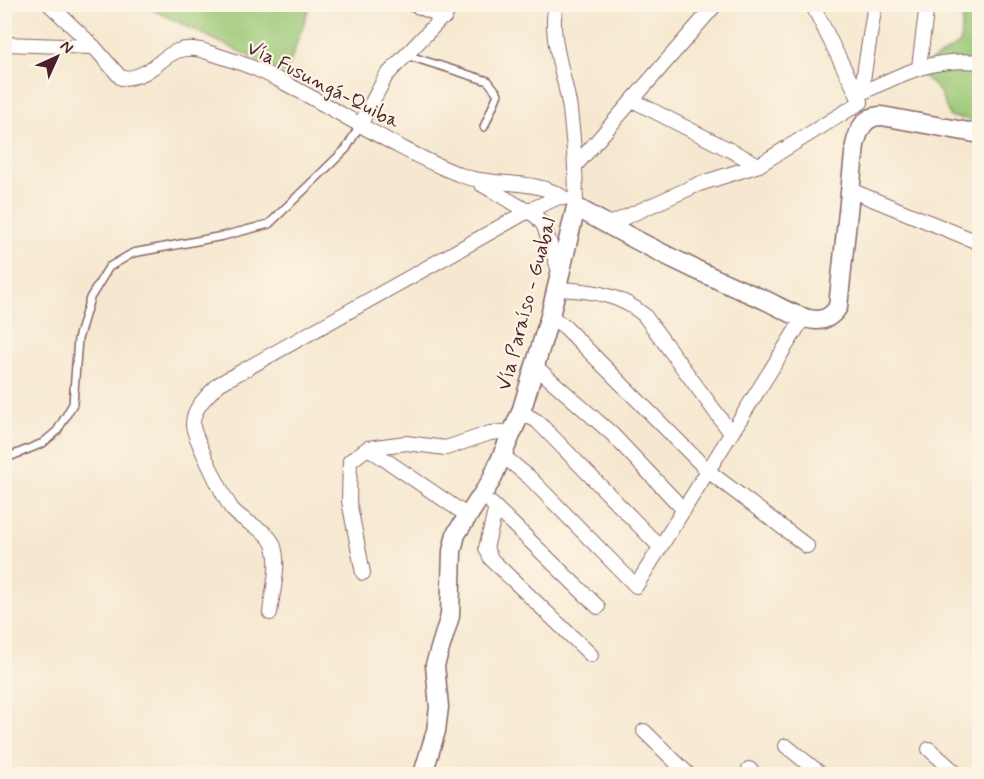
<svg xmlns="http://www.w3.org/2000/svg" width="984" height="779" font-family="Mynerve,sans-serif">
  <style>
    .green { fill: #99c775; stroke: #727350; stroke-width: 1.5 }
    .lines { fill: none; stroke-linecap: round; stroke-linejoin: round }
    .lane-casing { stroke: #866565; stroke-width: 10 }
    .street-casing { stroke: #866565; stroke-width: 16 }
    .secondary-casing { stroke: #866565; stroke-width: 21 }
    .lane { stroke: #fff; stroke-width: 7 }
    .street { stroke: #fff; stroke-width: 14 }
    .secondary { stroke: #fff; stroke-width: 18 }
    .labels { text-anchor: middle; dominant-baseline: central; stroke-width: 4.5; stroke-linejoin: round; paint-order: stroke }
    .street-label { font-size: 20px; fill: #4a1f2b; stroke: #fcf5e5 }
  </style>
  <rect width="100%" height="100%" fill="#fcf5e5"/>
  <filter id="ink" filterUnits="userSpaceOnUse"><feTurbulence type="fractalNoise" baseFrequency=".0167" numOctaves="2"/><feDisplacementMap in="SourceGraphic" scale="12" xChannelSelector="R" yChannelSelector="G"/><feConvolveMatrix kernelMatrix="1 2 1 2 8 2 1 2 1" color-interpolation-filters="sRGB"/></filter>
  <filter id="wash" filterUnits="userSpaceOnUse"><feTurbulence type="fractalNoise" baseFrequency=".008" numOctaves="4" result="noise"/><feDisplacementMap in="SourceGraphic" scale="24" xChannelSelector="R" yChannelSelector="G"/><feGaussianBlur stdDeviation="1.35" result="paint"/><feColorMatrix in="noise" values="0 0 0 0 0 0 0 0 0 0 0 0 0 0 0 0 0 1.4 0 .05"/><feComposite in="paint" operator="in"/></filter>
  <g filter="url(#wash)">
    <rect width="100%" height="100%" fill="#f6e8d0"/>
    <g class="green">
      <path d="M143 5H310L286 74Z"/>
      <path d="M964 10 979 12V120L950 117 940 92 917 69 960 44Z"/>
    </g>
  </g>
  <g filter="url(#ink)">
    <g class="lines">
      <defs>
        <g id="lane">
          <path d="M406 55 488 81 498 94 484 127"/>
          <path d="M4 459 43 443 57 431 73 404 78 339 90 298 109 267 133 253 223 236 269 224 346 149 360 125"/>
        </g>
        <g id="street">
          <path d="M49 4 94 47 121 78C159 79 163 41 201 50 226 58 253 66 277 79 338 110 395 149 458 174 491 188 534 177 564 198"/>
          <path d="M412 4 445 17"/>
          <path d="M557 4C546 30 567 82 570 110 574 142 576 174 576 207"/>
          <path d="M812 4 861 102"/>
          <path d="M4 44 94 47"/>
          <path d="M919 67 927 4"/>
          <path d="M861 93 875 4"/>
          <path d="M857 95C900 75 932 57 980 62"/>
          <path d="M634 101 759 165"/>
          <path d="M360 125 386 76 455 4"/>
          <path d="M576 165 716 4"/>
          <path d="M481 184 536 216 544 226 560 274"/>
          <path d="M850 190 980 243"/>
          <path d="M608 225 699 184 759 165 861 102"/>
          <path d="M557 289C587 290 620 294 644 315L731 433"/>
          <path d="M550 316 565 327 708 471 807 546"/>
          <path d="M535 366 612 434 684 510"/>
          <path d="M521 412 537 421 660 547"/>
          <path d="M368 448 468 516"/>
          <path d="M502 455 529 477 636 586 804 317"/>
          <path d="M492 504 598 607"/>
          <path d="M496 508 486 548 491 559 591 655"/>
          <path d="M363 573 349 501 350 461 368 448 406 443 446 448 490 433 513 431"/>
          <path d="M270 613C272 593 281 563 273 544 266 528 243 523 232 509 225 500 194 436 193 426 192 408 208 395 219 384L530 210 561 196"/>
          <path d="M644 731 688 774"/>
          <path d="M786 746 821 774"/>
          <path d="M929 749 957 774"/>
          <path d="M749 769 755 774"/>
        </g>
        <path id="secondary" d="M423 774 436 731 439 707 435 665 450 616 452 551 456 534 491 481 521 412 550 316 576 207C637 242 699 273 765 300 780 307 799 319 816 320 826 320 833 315 838 307L855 145C859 129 864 116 882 116L980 134"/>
      </defs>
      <use href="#lane" class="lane-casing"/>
      <use href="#street" class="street-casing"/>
      <use href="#secondary" class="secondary-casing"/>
      <use href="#lane" class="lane"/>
      <use href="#street" class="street"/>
      <use href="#secondary" class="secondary"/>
    </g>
  </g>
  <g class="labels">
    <g class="street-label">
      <text transform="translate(323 85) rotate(27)">Vía Fusungá-Quiba</text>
      <text transform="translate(527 304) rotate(-75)">Vía Paraíso - Guabal</text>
    </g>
  </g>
  <rect width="984" height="779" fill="none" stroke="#fcf5e5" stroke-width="24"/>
  <g transform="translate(57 57) rotate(45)" stroke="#fcf5e5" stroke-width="4.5" paint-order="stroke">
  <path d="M0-4.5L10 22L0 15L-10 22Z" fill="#4a1f2b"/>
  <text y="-9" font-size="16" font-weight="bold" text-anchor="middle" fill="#4a1f2b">N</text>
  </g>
</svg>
